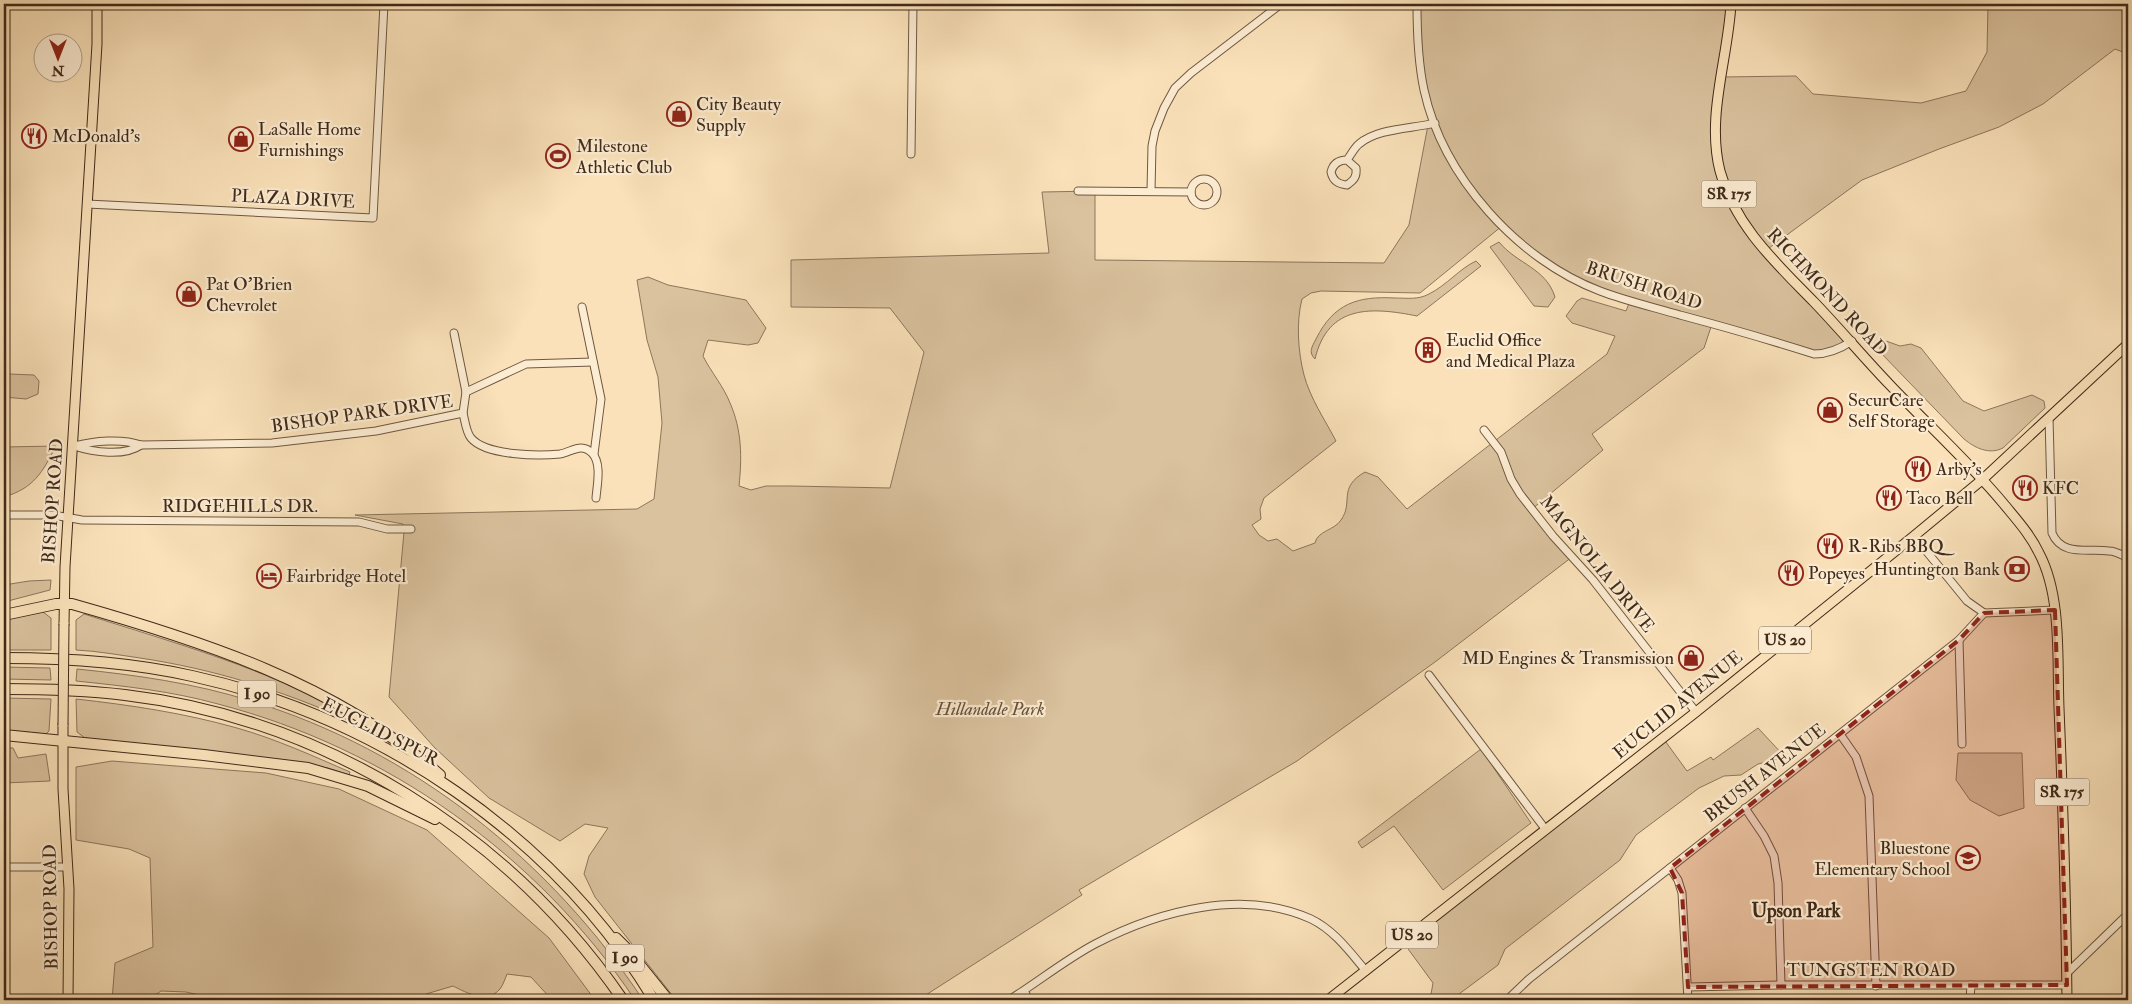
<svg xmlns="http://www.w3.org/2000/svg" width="2132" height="1004" font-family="'IM FELL Double Pica',serif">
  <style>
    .green { fill: #dac29e; stroke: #8d765c; fill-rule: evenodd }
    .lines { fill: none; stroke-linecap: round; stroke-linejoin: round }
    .minor-casing { stroke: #6e5841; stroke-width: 9 }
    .major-casing { stroke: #402a19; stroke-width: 11 }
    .highway-casing { stroke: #402a19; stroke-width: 12 }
    .minor { stroke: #fcecd2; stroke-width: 7 }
    .major { stroke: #fae1b9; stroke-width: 9 }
    .highway { stroke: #fae1b9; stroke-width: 10 }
    .major-bridge-casing { stroke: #402a19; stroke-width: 11; stroke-linecap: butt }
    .major-bridge { stroke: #fae1b9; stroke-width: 9 }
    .marked { fill: #8f2418; fill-opacity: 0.2; stroke: #8f2418; stroke-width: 4; stroke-dasharray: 10 6; stroke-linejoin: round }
    .labels { text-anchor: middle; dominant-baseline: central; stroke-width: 4.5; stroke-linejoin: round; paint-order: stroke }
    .shield { fill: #fcecd2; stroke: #786450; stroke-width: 1 }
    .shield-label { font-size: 16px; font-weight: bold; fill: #402a19 }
    .poi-label { font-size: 18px; fill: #402a19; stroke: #fcecd2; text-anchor: start }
    .street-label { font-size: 18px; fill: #402a19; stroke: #fcecd2 }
    .park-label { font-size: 18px; font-style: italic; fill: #66503a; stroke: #fcecd2 }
    .neighbourhood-label { font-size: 19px; font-weight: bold; fill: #402a19; stroke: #fcecd2 }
  </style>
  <rect width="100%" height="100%" fill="#fae1b9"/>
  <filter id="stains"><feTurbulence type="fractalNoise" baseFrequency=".004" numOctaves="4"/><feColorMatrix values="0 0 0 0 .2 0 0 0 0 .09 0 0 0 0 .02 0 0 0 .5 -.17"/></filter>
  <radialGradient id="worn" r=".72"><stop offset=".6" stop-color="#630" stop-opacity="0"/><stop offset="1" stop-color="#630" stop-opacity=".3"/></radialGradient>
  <g class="green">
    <path d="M1417 4H1731L1722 77 1796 76 1813 94 1921 103 1966 91 1987 52 1988 4H2128V54L2115 49 2043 104 1999 127 1939 149 1862 180 1765 251 1852 341 1824 354 1712 324 1704 348 1592 434 1603 450 1532 509 1572 557 1435 662 1297 761 1079 890 1082 895 918 1000H676L595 897 584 874 589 856 608 828 585 824 560 841 489 798 435 748 389 697 404 532 403 524 355 515 637 509 654 499 662 423 658 377 647 340 637 280 648 277 668 285 746 300 766 328 758 343 748 345 708 340 703 356C711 372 724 387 730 403 742 430 742 458 739 486L751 490 766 486H791L890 488 924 352 890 308 791 307V260L1049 253 1042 192 1095 191V260L1384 263 1409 225 1428 125 1434 123 1425 92ZM1502 226 1551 268 1630 301 1626 311 1582 298 1577 301 1566 316 1572 323 1615 336 1607 354 1407 509 1378 477 1365 472C1337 488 1354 502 1341 520 1335 530 1317 531 1315 543L1293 551 1277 539 1268 541 1259 535 1252 525 1261 519 1260 509 1264 498 1336 441C1325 420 1310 398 1304 375 1298 352 1296 322 1302 299L1311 293 1321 291 1420 293Z"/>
    <path d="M1499 242C1517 264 1546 268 1555 297L1548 307 1534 306 1490 247Z"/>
    <path d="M1476 261 1481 266 1417 316C1372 307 1328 304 1315 359 1308 352 1312 347 1316 339 1334 303 1358 296 1395 298 1407 298 1418 300 1429 294 1447 285 1459 269 1476 261Z"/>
    <path d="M1886 341 1900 346 1911 344 1921 348 1963 401 1984 411 2032 395 2044 401 2045 408 2003 448C1989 455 1975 448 1964 439L1880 352V345Z"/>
    <path d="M4 371 9 374 34 375 39 381 38 394 26 399 4 397Z"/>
    <path d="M56 446C42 473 34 488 4 497V447Z"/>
    <path d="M51 580 50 590 4 602V585L29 581Z"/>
    <path d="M43 612 51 618V650H4V619Z"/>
    <path d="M84 614C153 636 223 656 289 685 312 695 334 704 353 719L348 720C281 690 213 669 140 658 119 655 97 651 76 650V620Z"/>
    <path d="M4 667 50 668 51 680 4 679Z"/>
    <path d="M77 669C136 675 194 683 251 701 413 750 551 861 643 1000H635C538 855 387 748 218 704 171 691 124 686 76 681Z"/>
    <path d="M4 698 51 699 49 731 46 734 4 730Z"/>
    <path d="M76 699C130 705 184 713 237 728 276 739 313 756 350 772L349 775 328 768 254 757 85 738 77 732Z"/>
    <path d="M1758 728 1785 757 1758 764 1741 775 1724 776 1699 788 1636 835 1620 860 1505 949 1498 965 1451 1000H1430L1433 983 1403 942 1663 738 1687 771 1711 757 1713 760Z"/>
    <path d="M4 748H13L18 758 46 754 50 781 4 783Z"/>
    <path d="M1481 749 1531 823 1443 890 1394 826 1362 848 1358 842Z"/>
    <path d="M1958 753H2022L2024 808 1999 816 1970 800 1956 780Z"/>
    <path d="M112 761 266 773 339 789 427 830 549 938 595 1000H552L531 977 507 974C505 979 503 985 500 989 487 1004 467 993 453 986L426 994 424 1000H220L186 992 161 991 148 1000H112L115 963 153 947 150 858 129 849 76 840V767Z"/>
  </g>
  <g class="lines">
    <defs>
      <g id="minor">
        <path d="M1417 4C1417 33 1418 62 1424 90 1443 177 1518 260 1600 291 1626 301 1653 307 1680 315 1725 327 1770 340 1814 354 1829 354 1840 349 1852 341"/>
        <path d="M911 154 913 4"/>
        <path d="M1347 160 1356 168C1357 177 1354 180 1347 185 1338 184 1333 181 1331 172 1333 164 1338 160 1347 160 1351 155 1354 148 1359 144 1378 128 1411 129 1435 123"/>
        <circle cx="1204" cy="192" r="13"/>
        <path d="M1078 191 1191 192"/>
        <path d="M1151 191 1152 146 1155 131 1164 108 1175 88 1191 73 1281 4"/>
        <path d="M87 204 373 218 384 4"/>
        <path d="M582 307 601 399 594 454"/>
        <path d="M454 333 466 392 463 413"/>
        <path d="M466 392 526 364 593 362"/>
        <path d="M2049 417 2052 533C2062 557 2088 548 2109 551 2116 551 2122 555 2128 558"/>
        <path d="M1484 430 1501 452 1511 479 1520 494 1553 536 1593 580 1696 712"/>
        <path d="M74 446C94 441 121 438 141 445L272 443 376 431 463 413C465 421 466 432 471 438 486 456 539 456 560 454 572 452 581 442 592 453 602 463 597 485 596 498"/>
        <path d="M74 446C93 452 124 457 141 445"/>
        <path d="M4 515H53L82 520 359 522 387 529H411"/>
        <path d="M1914 536 1967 601 1984 613"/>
        <path d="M1959 640 1962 744"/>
        <path d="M1429 675 1546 830"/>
        <path d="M1840 734 1856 757 1869 796 1876 986"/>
        <path d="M1745 808 1764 836 1774 856 1778 883 1781 985"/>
        <path d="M4 867H68"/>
        <path d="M1670 868 1678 880 1682 893 1688 1000"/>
        <path d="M2067 973 2128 914"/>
        <path d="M1688 987 1781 985H2067"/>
        <path d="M1024 991 1029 1000"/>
        <path d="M1009 1000C1038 982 1065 960 1095 944 1158 911 1243 888 1311 919 1334 930 1350 952 1366 971"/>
        <path d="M1507 1000 1529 979 1959 640 1984 613 2055 610"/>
        <path d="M1970 1000 1971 985"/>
      </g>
      <g id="major">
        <path d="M1731 4C1728 59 1706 116 1720 171 1735 226 1776 263 1814 302 1840 329 1864 358 1890 385 1928 425 1968 461 2003 503 2016 519 2030 534 2039 553 2062 596 2057 659 2059 708 2063 805 2066 903 2067 1000"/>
        <path d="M64 624 65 567 97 44V4"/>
        <path d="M63 725V789L69 889 68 1000"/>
        <path d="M1328 1000 1696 712 1914 536 1983 479 2128 344"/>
      </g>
      <g id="highway">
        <path d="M4 615 56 604H72C203 641 336 684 440 775"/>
        <path d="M4 658C67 658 130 662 192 676 379 717 554 835 654 1000"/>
        <path d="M4 689C44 689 84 690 125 695 326 719 509 834 623 1000"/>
        <path d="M4 735 204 755 308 768 368 786 435 819"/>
        <path d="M616 938 627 949 668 1000"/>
      </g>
    </defs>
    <use href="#minor" class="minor-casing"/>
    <use href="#major" class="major-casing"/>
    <use href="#highway" class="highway-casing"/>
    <use href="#minor" class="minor"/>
    <use href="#major" class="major"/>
    <use href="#highway" class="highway"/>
    <defs>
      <path id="major-bridge" d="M63 725 64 624"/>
    </defs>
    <use href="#major-bridge" class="major-bridge-casing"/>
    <use href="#major-bridge" class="major-bridge"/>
  </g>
  <path class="marked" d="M2055 610 2067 985 1688 987 1682 893 1670 868 1959 640 1984 613Z"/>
  <defs>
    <symbol id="shop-ring" viewBox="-11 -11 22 22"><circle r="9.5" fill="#fcecd2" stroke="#8f2418" stroke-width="1.5"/><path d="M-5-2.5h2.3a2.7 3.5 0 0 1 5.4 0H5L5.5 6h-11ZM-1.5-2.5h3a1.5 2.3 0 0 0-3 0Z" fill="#8f2418"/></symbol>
    <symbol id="restaurant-ring" viewBox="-11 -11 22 22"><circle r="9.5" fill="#fcecd2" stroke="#8f2418" stroke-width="1.5"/><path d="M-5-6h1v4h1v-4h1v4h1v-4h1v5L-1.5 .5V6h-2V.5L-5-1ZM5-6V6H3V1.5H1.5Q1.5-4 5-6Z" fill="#8f2418"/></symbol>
    <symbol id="stadium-ring" viewBox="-11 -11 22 22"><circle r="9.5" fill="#fcecd2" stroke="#8f2418" stroke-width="1.5"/><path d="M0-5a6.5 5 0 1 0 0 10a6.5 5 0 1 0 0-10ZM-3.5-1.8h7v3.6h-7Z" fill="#8f2418"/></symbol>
    <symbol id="building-ring" viewBox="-11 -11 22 22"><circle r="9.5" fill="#fcecd2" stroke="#8f2418" stroke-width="1.5"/><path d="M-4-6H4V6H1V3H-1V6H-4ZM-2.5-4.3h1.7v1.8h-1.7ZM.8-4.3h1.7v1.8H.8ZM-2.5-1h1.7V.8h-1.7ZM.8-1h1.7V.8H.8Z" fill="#8f2418"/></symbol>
    <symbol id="bank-ring" viewBox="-11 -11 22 22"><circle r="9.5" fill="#fcecd2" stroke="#8f2418" stroke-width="1.5"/><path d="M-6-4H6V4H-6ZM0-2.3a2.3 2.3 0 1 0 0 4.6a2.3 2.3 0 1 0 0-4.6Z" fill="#8f2418"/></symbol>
    <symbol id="hotel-ring" viewBox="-11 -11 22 22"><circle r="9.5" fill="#fcecd2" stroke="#8f2418" stroke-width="1.5"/><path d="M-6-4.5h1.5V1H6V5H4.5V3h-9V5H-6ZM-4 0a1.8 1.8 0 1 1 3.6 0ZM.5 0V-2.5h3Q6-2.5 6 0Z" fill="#8f2418"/></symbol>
    <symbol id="school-ring" viewBox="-11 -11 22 22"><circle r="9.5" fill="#fcecd2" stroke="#8f2418" stroke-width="1.5"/><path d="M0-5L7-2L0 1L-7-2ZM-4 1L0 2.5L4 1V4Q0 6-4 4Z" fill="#8f2418"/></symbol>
  </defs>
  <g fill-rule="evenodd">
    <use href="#shop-ring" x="665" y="100" width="28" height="28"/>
    <use href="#restaurant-ring" x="20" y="122" width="28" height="28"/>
    <use href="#shop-ring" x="227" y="125" width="28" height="28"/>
    <use href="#stadium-ring" x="544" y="142" width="28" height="28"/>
    <use href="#shop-ring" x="175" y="280" width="28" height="28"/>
    <use href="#building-ring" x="1414" y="336" width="28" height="28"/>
    <use href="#shop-ring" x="1816" y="396" width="28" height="28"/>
    <use href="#restaurant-ring" x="1904" y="455" width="28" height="28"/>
    <use href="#restaurant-ring" x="2011" y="474" width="28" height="28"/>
    <use href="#restaurant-ring" x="1875" y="484" width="28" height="28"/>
    <use href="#restaurant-ring" x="1816" y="532" width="28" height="28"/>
    <use href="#bank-ring" x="2003" y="555" width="28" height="28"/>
    <use href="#restaurant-ring" x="1777" y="559" width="28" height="28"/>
    <use href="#hotel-ring" x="255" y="562" width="28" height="28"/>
    <use href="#shop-ring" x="1677" y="644" width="28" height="28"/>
    <use href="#school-ring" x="1954" y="844" width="28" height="28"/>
  </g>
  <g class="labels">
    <g class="shield">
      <rect x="1701.5" y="180.5" width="55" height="27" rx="4"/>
      <rect x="1759" y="626.5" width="52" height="27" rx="4"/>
      <rect x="238" y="680.5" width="38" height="27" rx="4"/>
      <rect x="2034.5" y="778.5" width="55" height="27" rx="4"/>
      <rect x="1386" y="921.5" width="52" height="27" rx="4"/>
      <rect x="606" y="944.5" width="38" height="27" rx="4"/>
    </g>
    <g class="shield-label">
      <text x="1729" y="194">SR 175</text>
      <text x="1785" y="640">US 20</text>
      <text x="257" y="694">I 90</text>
      <text x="2062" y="792">SR 175</text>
      <text x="1412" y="935">US 20</text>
      <text x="625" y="958">I 90</text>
    </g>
    <g class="poi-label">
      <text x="696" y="104">City Beauty<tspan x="696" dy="21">Supply</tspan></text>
      <text x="258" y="129">LaSalle Home<tspan x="258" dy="21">Furnishings</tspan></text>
      <text x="52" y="136">McDonald's</text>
      <text x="576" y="146">Milestone<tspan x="576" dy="21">Athletic Club</tspan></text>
      <text x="206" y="284">Pat O'Brien<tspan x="206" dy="21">Chevrolet</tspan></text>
      <text x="1446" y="340">Euclid Office<tspan x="1446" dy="21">and Medical Plaza</tspan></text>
      <text x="1848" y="400">SecurCare<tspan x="1848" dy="21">Self Storage</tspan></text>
      <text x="1936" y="469">Arby's</text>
      <text x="2042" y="488">KFC</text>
      <text x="1906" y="498">Taco Bell</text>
      <text x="1848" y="546">R-Ribs BBQ</text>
      <text x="2000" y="569" text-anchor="end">Huntington Bank</text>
      <text x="1808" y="573">Popeyes</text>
      <text x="286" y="576">Fairbridge Hotel</text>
      <text x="1674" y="658" text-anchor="end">MD Engines &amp; Transmission</text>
      <text x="1950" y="848" text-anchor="end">Bluestone<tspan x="1950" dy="21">Elementary School</tspan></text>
    </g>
    <g class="street-label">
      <text transform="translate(293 199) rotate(3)">PLAZA DRIVE</text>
      <text transform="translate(1644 286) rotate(18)">BRUSH ROAD</text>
      <text transform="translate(1827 292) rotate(47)">RICHMOND ROAD</text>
      <text transform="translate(362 414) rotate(-8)">BISHOP PARK DRIVE</text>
      <text transform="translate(53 501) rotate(-86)">BISHOP ROAD</text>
      <text x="240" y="506">RIDGEHILLS DR.</text>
      <text transform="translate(1597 564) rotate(51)">MAGNOLIA DRIVE</text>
      <text transform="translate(1678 705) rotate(-39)">EUCLID AVENUE</text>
      <text transform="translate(380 732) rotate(27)">EUCLID SPUR</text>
      <text transform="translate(1765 773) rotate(-38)">BRUSH AVENUE</text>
      <text transform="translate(51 907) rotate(-91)">BISHOP ROAD</text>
      <text x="1871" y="970">TUNGSTEN ROAD</text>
    </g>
    <g class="park-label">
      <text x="990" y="709">Hillandale Park</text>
    </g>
    <g class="neighbourhood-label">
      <text x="1796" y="911">Upson Park</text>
    </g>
  </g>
  <rect width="2132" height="1004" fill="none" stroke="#fae1b9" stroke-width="20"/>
  <rect x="5" y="5" width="2122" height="994" fill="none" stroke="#402a19" stroke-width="2.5"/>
  <rect x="10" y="10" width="2112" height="984" fill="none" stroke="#402a19"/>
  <g transform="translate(58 58) rotate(180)"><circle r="24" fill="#fcecd2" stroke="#b19e88"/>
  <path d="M0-4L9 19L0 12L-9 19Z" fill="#8f2418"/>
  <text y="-8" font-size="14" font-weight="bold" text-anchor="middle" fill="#402a19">N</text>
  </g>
  <rect width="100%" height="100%" filter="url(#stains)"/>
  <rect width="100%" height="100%" fill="url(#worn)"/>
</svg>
